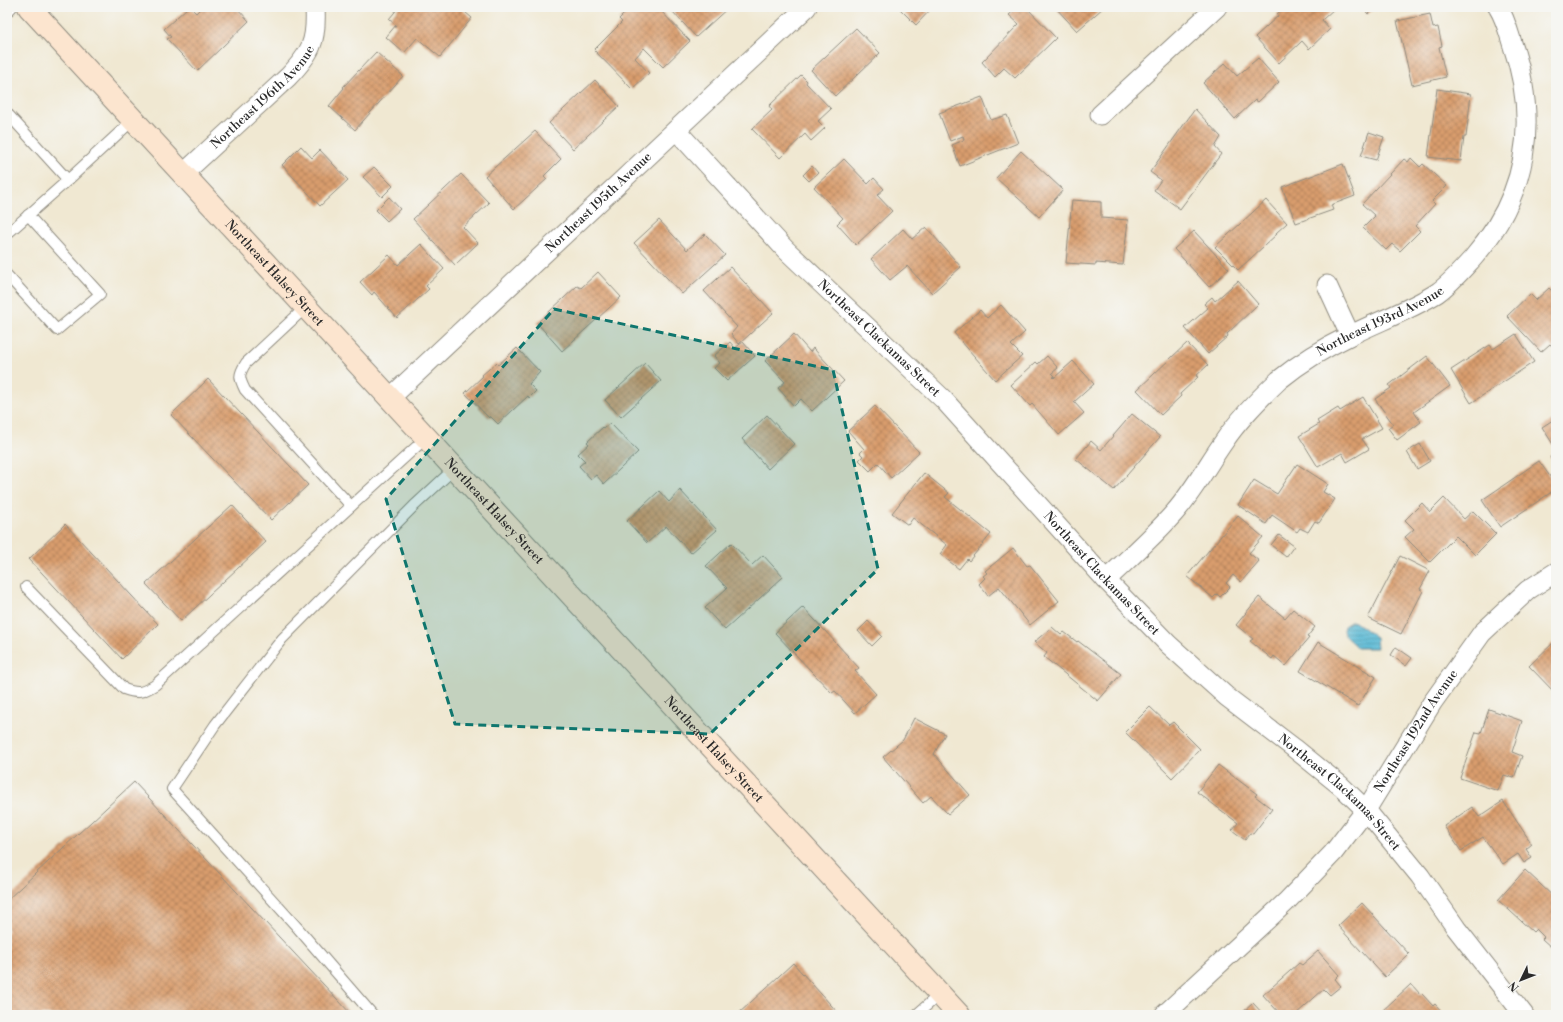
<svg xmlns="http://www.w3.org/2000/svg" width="1563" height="1022" font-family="'Libre Bodoni',serif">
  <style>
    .water { fill: url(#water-rules); stroke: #407280 }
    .building { fill: url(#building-cross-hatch) }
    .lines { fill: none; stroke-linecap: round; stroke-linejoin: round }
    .lane-casing { stroke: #8e8a7e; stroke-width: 12 }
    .street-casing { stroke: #8e8a7e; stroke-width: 21 }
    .secondary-casing { stroke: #8e8a7e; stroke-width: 24 }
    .lane { stroke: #fff; stroke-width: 10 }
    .street { stroke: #fff; stroke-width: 19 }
    .secondary { stroke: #fce5cf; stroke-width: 22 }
    .marked { fill: #0f766e; fill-opacity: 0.2; stroke: #0f766e; stroke-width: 3; stroke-dasharray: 8 5; stroke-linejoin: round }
    .labels { text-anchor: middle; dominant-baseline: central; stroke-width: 3.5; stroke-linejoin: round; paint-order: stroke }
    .street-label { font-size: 13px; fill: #2b2b2b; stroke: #f6f6f2 }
  </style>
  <defs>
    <pattern id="water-rules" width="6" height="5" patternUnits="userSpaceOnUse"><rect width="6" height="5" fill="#56b8d4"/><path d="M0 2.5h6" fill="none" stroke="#4796ac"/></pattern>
    <pattern id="building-cross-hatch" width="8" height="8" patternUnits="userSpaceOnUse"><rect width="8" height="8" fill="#d99d6d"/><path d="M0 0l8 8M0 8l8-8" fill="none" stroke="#b0805a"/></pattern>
  </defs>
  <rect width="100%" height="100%" fill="#f6f6f2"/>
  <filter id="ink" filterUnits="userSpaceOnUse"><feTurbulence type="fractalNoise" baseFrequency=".025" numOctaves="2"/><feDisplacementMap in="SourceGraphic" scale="8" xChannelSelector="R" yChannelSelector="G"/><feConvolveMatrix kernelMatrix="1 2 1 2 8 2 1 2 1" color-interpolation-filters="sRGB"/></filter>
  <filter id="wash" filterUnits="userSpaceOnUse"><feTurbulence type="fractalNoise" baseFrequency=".012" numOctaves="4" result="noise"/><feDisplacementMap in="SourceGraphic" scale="16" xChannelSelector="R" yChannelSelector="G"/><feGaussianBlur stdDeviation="0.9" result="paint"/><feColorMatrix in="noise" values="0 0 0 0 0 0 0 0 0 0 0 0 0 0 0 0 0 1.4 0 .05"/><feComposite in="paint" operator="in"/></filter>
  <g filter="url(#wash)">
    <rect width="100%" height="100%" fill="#f0e8d2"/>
    <path class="water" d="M1352 621 1355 622 1376 637 1377 648H1357C1352 641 1344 639 1343 630L1344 626Z"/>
    <g id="blocks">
      <g class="building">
        <path d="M188 7H190L196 13 202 7H236L249 21 197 71 167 39 171 37 164 29Z"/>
        <path d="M399 7H459L472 18 440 57 417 38 404 53 386 37 396 25 389 19Z"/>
        <path d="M640 7H657L690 41 663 67 644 48 635 58 649 73 632 89 594 50 622 22 619 19 629 9 633 13Z"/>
        <path d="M676 7H729L696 37 672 11Z"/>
        <path d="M898 7H933L916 25Z"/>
        <path d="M1018 7H1026L1056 38 1015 78 1004 68 995 77 982 62 1019 24 1009 15Z"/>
        <path d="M1055 7H1104L1077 31Z"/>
        <path d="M1285 7H1336L1322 20 1330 29 1309 49 1302 41 1279 63 1255 37 1278 16 1277 14Z"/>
        <path d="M1362 7H1376L1368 14Z"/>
        <path d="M1430 14 1433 28 1438 27 1442 46 1439 47 1446 77 1412 85 1397 21Z"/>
        <path d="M856 28 880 53 835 96 811 70Z"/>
        <path d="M376 52 403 76 355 130 329 106 344 88 343 87Z"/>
        <path d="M1258 58 1279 82 1258 102 1255 100 1235 119 1203 83 1225 63 1237 76Z"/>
        <path d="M801 75 807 81 806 83 831 109 818 121 825 128 811 141 805 134 780 158 752 129 772 110 769 106Z"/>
        <path d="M595 80 619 106 573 149 549 123Z"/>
        <path d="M1437 89 1471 94 1466 137H1464L1461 161 1428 157Z"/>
        <path d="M982 97 991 120 1007 115 1018 143 960 166 952 145 964 140 963 136 950 141 939 113Z"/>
        <path d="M1195 109 1221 137 1215 147 1221 154 1180 209 1154 190 1161 180 1150 172Z"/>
        <path d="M535 131 561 159 544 176 547 179 514 209 485 176Z"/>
        <path d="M1369 132 1384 137 1376 160 1361 156Z"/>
        <path d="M301 146 312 158 320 150 348 180 320 206 282 165Z"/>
        <path d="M1021 151 1063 190 1039 217 996 178Z"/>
        <path d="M1411 158 1420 167 1423 164 1447 186 1432 201 1435 204 1415 226 1420 231 1400 251 1392 244 1386 250 1363 228 1375 216 1362 204 1404 159 1408 162Z"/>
        <path d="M844 159 868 184 874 178 884 189 877 195 892 211 856 245 837 224 843 218 814 187Z"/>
        <path d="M1343 164 1355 196 1331 205 1333 210 1296 223 1282 187Z"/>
        <path d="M812 166 818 173 809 181 803 175Z"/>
        <path d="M374 167 393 186 382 197 363 177Z"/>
        <path d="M461 174 489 203 463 227 478 243 455 265 413 219Z"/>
        <path d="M389 197 400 209 387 221 376 210Z"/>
        <path d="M1072 200 1101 202V218L1128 220 1123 265 1096 263V265L1066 263Z"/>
        <path d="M1266 200 1287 223 1276 233 1277 234 1238 270 1215 247Z"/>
        <path d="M659 220 687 250 705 234 725 255 682 294 634 243Z"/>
        <path d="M926 227 961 267 932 293 907 266 890 280 871 259 903 229 912 239Z"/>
        <path d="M1194 231 1229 269 1209 287 1174 249Z"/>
        <path d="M421 244 444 269 426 286 429 289 397 318 374 292 372 295 360 282 389 255 398 265Z"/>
        <path d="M730 267 773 313 739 344 731 334 737 327 704 291Z"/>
        <path d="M598 272 621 297 562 351 537 323 577 286 581 288Z"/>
        <path d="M1238 281 1258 304 1227 334 1228 336 1208 354 1185 328 1208 308 1204 304 1212 297 1215 301Z"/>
        <path d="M1556 287V350L1550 344 1541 352 1507 316 1530 294 1536 300 1549 288 1552 291Z"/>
        <path d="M1001 305 1025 332 1011 345 1022 356 995 380 954 333 980 310 987 318Z"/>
        <path d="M794 334 810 352 813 348 844 381 812 411 801 399 794 406 778 388 785 382 765 361Z"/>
        <path d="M1516 334 1534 362 1471 403 1451 370 1490 345 1493 349Z"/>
        <path d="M730 342 735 348 743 342 755 356 727 381 714 368 720 363 714 356Z"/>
        <path d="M1187 343 1208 365 1196 376 1198 377 1180 394 1181 396 1161 415 1137 390Z"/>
        <path d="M517 348 540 372 529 384 536 391 529 398 528 396 498 424 490 416 489 418 465 393 483 376 482 375 496 363 498 365Z"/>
        <path d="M1047 356 1058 368 1052 373 1055 376 1053 377 1054 378 1073 361 1094 384 1074 402 1084 413 1059 435 1032 404 1030 406 1011 385 1036 362 1038 364Z"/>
        <path d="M1427 356 1450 386 1414 412 1421 422 1397 440 1388 428 1393 424 1375 399 1391 388 1389 385Z"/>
        <path d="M645 363 661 381 621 417 605 400Z"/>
        <path d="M208 379 308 485 271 520 171 415Z"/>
        <path d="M1363 397 1382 428 1362 439 1369 449 1347 462 1342 453 1318 467 1299 436 1319 424 1317 421 1338 408 1340 411Z"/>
        <path d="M875 406 919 452 891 478 878 463 870 471 859 460 863 456 860 453 864 449 848 431Z"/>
        <path d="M1132 414 1160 437 1114 490 1076 459 1091 441 1101 450Z"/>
        <path d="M767 415 794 444 768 469 742 439Z"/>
        <path d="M1556 418V449L1542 427Z"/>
        <path d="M610 423 638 452 604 484 596 475 591 479 579 466 585 461 578 454 589 444 587 442 603 427 604 428Z"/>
        <path d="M1420 444 1430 461 1417 469 1407 452Z"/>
        <path d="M1556 453V467L1550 457Z"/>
        <path d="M1539 461 1556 485V489L1500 527 1482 500Z"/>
        <path d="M1297 464 1328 484 1323 492 1335 499 1319 523 1315 521 1308 532 1300 528 1297 532 1272 515 1266 524 1238 505 1254 480 1277 494Z"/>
        <path d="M924 473 949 493 945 497 991 534 969 561 967 559 959 569 940 554 947 545 913 518 908 525 892 513Z"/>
        <path d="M680 490 717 530 691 553 666 526 647 543 627 521 659 491 669 502Z"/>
        <path d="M1444 498 1464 519 1473 511 1496 534 1475 555 1456 536 1430 562 1405 537 1414 529 1405 520 1422 503 1430 512Z"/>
        <path d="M232 505 266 542 181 621 146 584Z"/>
        <path d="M1238 516 1263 537 1249 553 1259 561 1241 582 1233 575 1226 583 1230 587 1220 597 1217 594 1213 598 1187 576Z"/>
        <path d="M65 524 158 624 122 659 29 559Z"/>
        <path d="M1279 535 1294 546 1286 557 1271 545Z"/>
        <path d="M731 543 752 565 763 555 783 577 725 630 705 608 727 588 706 566Z"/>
        <path d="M1013 548 1027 566 1030 565 1059 601 1030 625 999 587 988 596 979 584 985 578 983 576 987 573 985 571Z"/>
        <path d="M1400 556 1430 571 1420 589 1423 591 1401 634 1368 618Z"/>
        <path d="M1259 597 1285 618 1293 609 1315 627 1307 637 1309 638 1286 666 1274 656 1272 659 1250 641 1253 639 1236 625Z"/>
        <path d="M803 607 859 668 855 671 876 694 855 713 835 691 832 693 775 633Z"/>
        <path d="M868 621 882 636 872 646 858 631Z"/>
        <path d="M1052 627 1061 635 1064 632 1077 642 1078 641 1121 674 1098 701 1044 657 1047 653 1034 642Z"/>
        <path d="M1555 641 1556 642V694L1529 666Z"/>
        <path d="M1318 642 1376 677 1358 706 1300 671Z"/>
        <path d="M1396 647 1412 658 1406 666 1391 655Z"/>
        <path d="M1150 707 1169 725 1173 722 1200 749 1172 778 1125 732Z"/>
        <path d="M1489 709 1522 721 1512 752 1522 756 1514 778 1504 775 1498 791 1460 778 1476 732 1481 733Z"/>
        <path d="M914 718 945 734 934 754 970 795 948 814 931 796 923 803 883 757 903 740Z"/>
        <path d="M1218 765 1257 794 1255 796 1272 809 1253 834 1250 833 1245 840 1232 830 1238 823 1197 792Z"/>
        <path d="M134 782 352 1015H7V900Z"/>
        <path d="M1503 801 1532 844 1526 849 1532 858 1524 863 1518 854 1503 864 1483 837 1461 851 1444 826 1472 807 1479 817Z"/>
        <path d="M1525 870 1556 899V943L1551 947 1542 939 1544 937 1536 929 1533 932 1498 900Z"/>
        <path d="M1362 903 1409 954 1385 977 1338 926Z"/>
        <path d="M1318 951 1339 975 1335 979 1341 986 1330 995 1324 989 1295 1015H1281L1263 995 1299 963 1302 965Z"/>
        <path d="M793 963 840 1015H737Z"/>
        <path d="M1411 984 1421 995 1422 994 1433 1006 1435 1004 1445 1015H1382L1380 1013Z"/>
        <path d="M1253 1003 1264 1015H1240Z"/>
      </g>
    </g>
  </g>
  <g filter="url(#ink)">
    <use href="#blocks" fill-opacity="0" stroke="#8e8a7e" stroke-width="1"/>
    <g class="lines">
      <defs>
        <g id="lane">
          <path d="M7 12 12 7"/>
          <path d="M7 113 68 180 133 120"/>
          <path d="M7 234 68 180"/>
          <path d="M7 275 57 330 100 294 28 215"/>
          <path d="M306 307 246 363C238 375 239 378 245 390L351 506"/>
          <path d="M26 587 124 689C138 694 142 693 155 685L426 438"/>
          <path d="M373 1015 296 926 172 789 215 725 282 639 414 506 455 468"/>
          <path d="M916 1015 940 994"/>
        </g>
        <g id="street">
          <path d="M1100 115 1217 7"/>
          <path id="s1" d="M676 130 785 249 943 399 1106 580 1168 644 1227 697 1294 748 1341 786 1366 810 1420 876 1456 928 1524 1015"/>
          <path id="s2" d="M183 174 288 77C311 53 317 42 315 7"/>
          <path d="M1327 285 1350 335"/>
          <path id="s3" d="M390 398 807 7"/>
          <path id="s4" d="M1106 580C1129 558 1154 536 1175 512 1194 490 1208 464 1225 440 1240 418 1260 398 1279 380 1301 362 1326 347 1351 335 1379 321 1410 310 1437 293 1450 284 1462 270 1473 258 1528 194 1539 121 1512 43 1508 30 1505 18 1498 7"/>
          <path id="s5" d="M1164 1015 1286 902 1333 853 1366 810 1432 703 1482 633 1528 590 1556 572"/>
        </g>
        <g id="secondary">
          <path id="s6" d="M29 7 959 1015"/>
        </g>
      </defs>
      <use href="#lane" class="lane-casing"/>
      <use href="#street" class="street-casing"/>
      <use href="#secondary" class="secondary-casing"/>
      <use href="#lane" class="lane"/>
      <use href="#street" class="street"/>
      <use href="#secondary" class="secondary"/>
    </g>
  </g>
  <path class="marked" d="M554 309 833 370 878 569 710 734 455 724 386 499Z"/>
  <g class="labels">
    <g class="street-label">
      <text stroke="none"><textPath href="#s2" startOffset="111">Northeast 196th Avenue</textPath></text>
      <text stroke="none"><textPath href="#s3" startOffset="286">Northeast 195th Avenue</textPath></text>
      <text stroke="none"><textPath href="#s6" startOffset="362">Northeast Halsey Street</textPath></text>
      <text stroke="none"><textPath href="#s4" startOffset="383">Northeast 193rd Avenue</textPath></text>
      <text stroke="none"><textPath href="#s1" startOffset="291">Northeast Clackamas Street</textPath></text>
      <text stroke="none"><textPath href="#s6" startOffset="686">Northeast Halsey Street</textPath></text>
      <text stroke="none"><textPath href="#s1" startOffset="615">Northeast Clackamas Street</textPath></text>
      <text stroke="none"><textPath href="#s5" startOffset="382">Northeast 192nd Avenue</textPath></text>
      <text stroke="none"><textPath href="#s6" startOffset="1010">Northeast Halsey Street</textPath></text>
      <text stroke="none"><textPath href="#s1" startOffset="939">Northeast Clackamas Street</textPath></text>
    </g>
  </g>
  <rect width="1563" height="1022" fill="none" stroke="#f6f6f2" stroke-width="24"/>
  <g transform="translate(1521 980) rotate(227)" stroke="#f6f6f2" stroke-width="3" paint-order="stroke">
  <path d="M0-3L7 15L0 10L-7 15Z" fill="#2b2b2b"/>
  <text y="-6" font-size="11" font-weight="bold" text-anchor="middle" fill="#2b2b2b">N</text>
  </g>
</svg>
